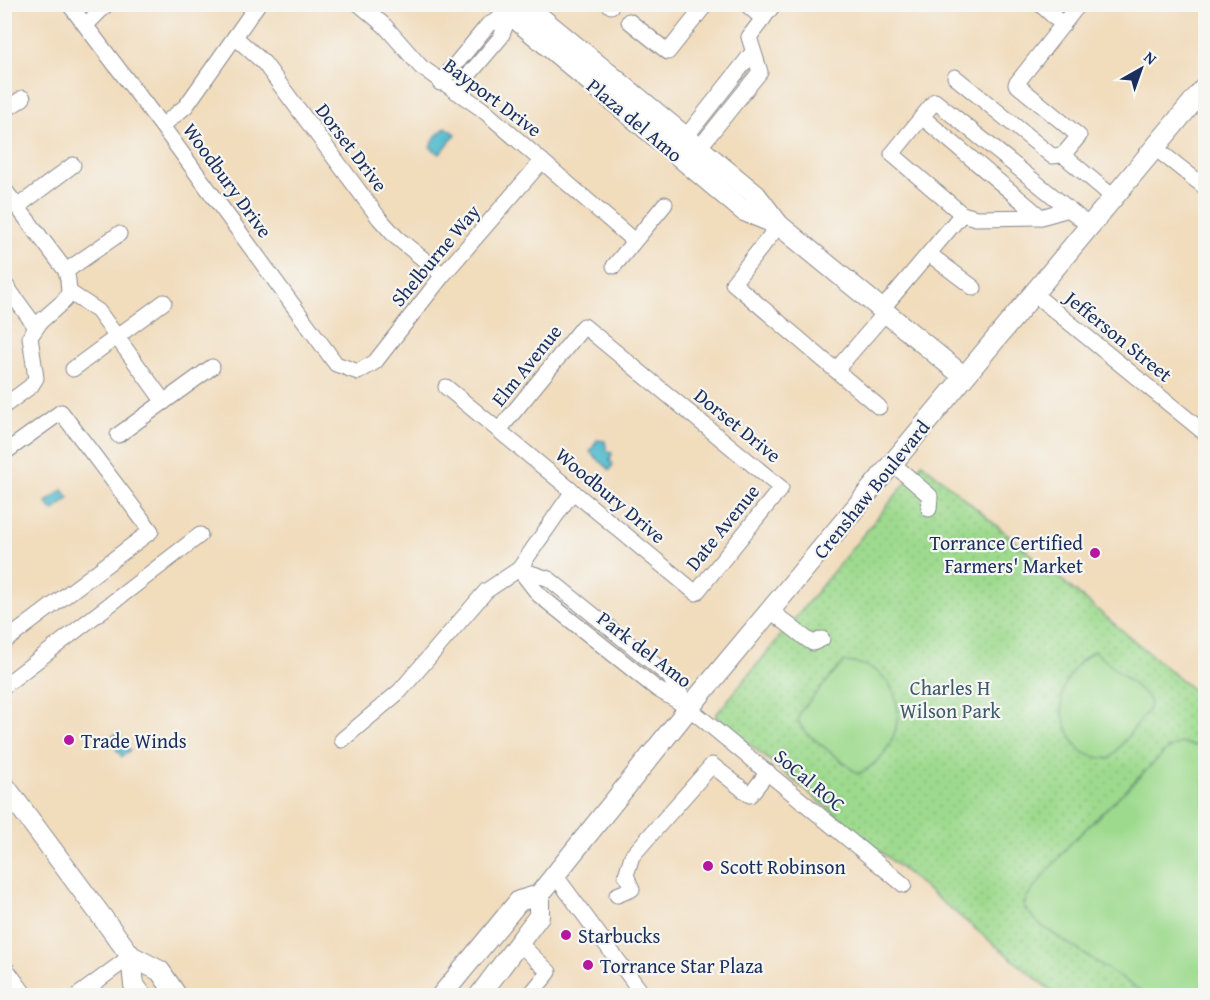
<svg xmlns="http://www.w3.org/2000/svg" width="1210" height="1000" font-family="'Gentium Book Plus',serif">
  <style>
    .grass { fill: url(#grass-dots); stroke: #5c8476; stroke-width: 1.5 }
    .pitch { fill: #9eda8e; stroke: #5c8476; stroke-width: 1.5 }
    .water { fill: #4eb9cb; stroke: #347494; stroke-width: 1.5 }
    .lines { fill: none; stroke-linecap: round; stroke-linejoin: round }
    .minor-casing { stroke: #86868d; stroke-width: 17 }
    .major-casing { stroke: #86868d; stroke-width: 22 }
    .minor { stroke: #fff; stroke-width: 15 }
    .major { stroke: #fff; stroke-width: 20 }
    .poi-dot { fill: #b5179e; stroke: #f6f6f2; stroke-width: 2 }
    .labels { text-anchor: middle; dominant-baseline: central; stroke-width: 4.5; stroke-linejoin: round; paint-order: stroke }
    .street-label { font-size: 20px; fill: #1b2f5e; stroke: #f6f6f2 }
    .poi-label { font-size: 20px; fill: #1b2f5e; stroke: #f6f6f2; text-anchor: start }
    .park-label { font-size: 20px; fill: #3c5a6a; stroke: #f6f6f2 }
  </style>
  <defs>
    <pattern id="grass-dots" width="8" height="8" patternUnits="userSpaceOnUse" patternTransform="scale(1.5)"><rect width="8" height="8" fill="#9eda8e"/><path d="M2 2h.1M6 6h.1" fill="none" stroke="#88bb7d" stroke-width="1.8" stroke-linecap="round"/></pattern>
  </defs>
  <rect width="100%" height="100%" fill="#f6f6f2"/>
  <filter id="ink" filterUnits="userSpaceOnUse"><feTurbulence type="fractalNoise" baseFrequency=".0167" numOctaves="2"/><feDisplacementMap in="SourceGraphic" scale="12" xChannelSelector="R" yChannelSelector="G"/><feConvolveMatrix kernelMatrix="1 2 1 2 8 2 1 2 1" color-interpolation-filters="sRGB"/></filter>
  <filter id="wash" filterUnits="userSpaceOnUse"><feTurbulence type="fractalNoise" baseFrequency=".008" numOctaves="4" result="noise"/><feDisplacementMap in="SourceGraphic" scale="24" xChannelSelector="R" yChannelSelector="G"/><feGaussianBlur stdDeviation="1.35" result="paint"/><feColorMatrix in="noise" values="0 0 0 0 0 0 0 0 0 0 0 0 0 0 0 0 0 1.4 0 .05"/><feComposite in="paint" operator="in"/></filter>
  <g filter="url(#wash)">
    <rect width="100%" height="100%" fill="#f1dcbc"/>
    <path class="grass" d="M922 463 1205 700V995H1056L715 716Z"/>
    <g class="pitch">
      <path d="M1094 651 1146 695 1150 702 1149 709 1110 759C1101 758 1090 757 1083 752 1068 741 1058 708 1063 691 1067 675 1080 660 1094 651Z"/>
      <path d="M844 662C913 664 913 748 858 774L804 731 798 721 800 712Z"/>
      <path d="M1180 743 1197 746 1205 752V995H1147L1040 925 1024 908 1026 898 1069 845 1168 749Z"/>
    </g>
    <g class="water">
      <path d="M446 127 456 134 440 154 430 147 436 136Z"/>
      <path d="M597 440 605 441 607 451 612 453 610 461 613 464 610 470 590 452Z"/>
      <path d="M63 490 69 498 53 511 46 502Z"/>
      <path d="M117 733 130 750 122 757 109 739Z"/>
    </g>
  </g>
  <g filter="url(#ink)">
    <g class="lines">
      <defs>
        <g id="minor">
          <path d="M69 4 162 126 336 364 358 372 375 362 443 275 542 161"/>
          <path d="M359 4 385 26 421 67 482 109 634 241"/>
          <path d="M609 4 611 6"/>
          <path d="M746 4 763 19"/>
          <path d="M1040 4 1063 25"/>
          <path d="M1079 4 1016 84 1079 136 1063 155 1113 197"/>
          <path d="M629 21 668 52 706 4"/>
          <path d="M86 25 107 4"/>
          <path d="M235 37 264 63 379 218 396 237 443 275"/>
          <path d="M955 77 1052 156 1063 155"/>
          <path d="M440 83 488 25 510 14"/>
          <path d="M455 91 501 37 510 14"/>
          <path d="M4 111 23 98"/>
          <path d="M922 117 892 154 962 214"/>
          <path d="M162 126 186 106 258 4"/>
          <path d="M685 138 753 52"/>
          <path d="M1154 147 1206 188"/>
          <path d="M699 148 760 72 749 37 774 4"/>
          <path d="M4 189 66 271 68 280 69 292 65 300 41 321 30 337 36 378 31 386 4 406"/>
          <path d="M17 207 73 165"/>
          <path d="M1069 209 1041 217 922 117 935 101 1069 209 1089 226"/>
          <path d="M779 225 733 283 879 407"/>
          <path d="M929 254 974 288"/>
          <path d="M614 266 665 204"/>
          <path d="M66 271 119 234"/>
          <path d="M4 283 36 327"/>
          <path d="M69 292 98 311 164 402"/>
          <path d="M1033 293 1206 434"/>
          <path d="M882 309 962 214 976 218 1041 217"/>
          <path d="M73 369 164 302"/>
          <path d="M836 370 886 312"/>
          <path d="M446 387 696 593 781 488 584 326 499 430"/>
          <path d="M118 435 212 367"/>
          <path d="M4 453 61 412 151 531 4 642"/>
          <path d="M892 463 930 496 929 509"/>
          <path d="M519 569 539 595 657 689 689 708 904 885"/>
          <path d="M519 569 549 579 669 676 688 706"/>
          <path d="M771 611 808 640 813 643 822 639"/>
          <path d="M4 686 200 535"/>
          <path d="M342 740 400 691 486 591 519 569 573 491"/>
          <path d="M555 875 644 996"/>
          <path d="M617 895 632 889 626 875 632 856 712 765 750 795 768 772"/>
          <path d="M519 943 549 972 529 996"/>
          <path d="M4 966 26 996"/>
          <path d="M77 996 131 956"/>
        </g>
        <g id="major">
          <path d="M498 4 744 211 779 225"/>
          <path d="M524 4 756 195 779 225 963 376"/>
          <path d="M4 785 131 956 160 971 177 996"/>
          <path d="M131 956 134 985 142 996"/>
          <path d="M441 996 519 901 539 895 689 708 1206 86"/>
          <path d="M479 996 539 916V895"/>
        </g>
      </defs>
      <use href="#minor" class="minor-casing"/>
      <use href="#major" class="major-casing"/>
      <use href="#minor" class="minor"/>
      <use href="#major" class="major"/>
    </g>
  </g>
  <g class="poi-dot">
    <circle cx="1095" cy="553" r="6"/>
    <circle cx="69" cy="740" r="6"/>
    <circle cx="708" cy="866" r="6"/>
    <circle cx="566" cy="935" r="6"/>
    <circle cx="588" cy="965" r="6"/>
  </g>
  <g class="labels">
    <g class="street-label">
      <text transform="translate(493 97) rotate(37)">Bayport Drive</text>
      <text transform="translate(635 120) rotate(40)">Plaza del Amo</text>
      <text transform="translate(352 147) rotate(53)">Dorset Drive</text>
      <text transform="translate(228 180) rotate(54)">Woodbury Drive</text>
      <text transform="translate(435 255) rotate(-50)">Shelburne Way</text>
      <text transform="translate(1119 336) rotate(39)">Jefferson Street</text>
      <text transform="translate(526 365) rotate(-51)">Elm Avenue</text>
      <text transform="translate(738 425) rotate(39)">Dorset Drive</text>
      <text transform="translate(871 489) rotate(-51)">Crenshaw Boulevard</text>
      <text transform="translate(611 495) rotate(40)">Woodbury Drive</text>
      <text transform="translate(722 527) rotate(-51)">Date Avenue</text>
      <text transform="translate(645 649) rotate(37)">Park del Amo</text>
      <text transform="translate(810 780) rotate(40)">SoCal ROC</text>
    </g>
    <g class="poi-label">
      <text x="1083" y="542" text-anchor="end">Torrance Certified<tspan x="1083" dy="23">Farmers' Market</tspan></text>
      <text x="81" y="740">Trade Winds</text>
      <text x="720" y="866">Scott Robinson</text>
      <text x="578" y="935">Starbucks</text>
      <text x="600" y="965">Torrance Star Plaza</text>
    </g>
    <g class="park-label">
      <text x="950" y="687">Charles H<tspan x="950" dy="23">Wilson Park</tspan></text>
    </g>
  </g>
  <rect width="1210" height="1000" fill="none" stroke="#f6f6f2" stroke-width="24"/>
  <g transform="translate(1141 69) rotate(40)" stroke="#f6f6f2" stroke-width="4.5" paint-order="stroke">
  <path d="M0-4.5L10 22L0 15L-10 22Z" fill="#1b2f5e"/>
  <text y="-9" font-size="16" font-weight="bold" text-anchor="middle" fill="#1b2f5e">N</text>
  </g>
</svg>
